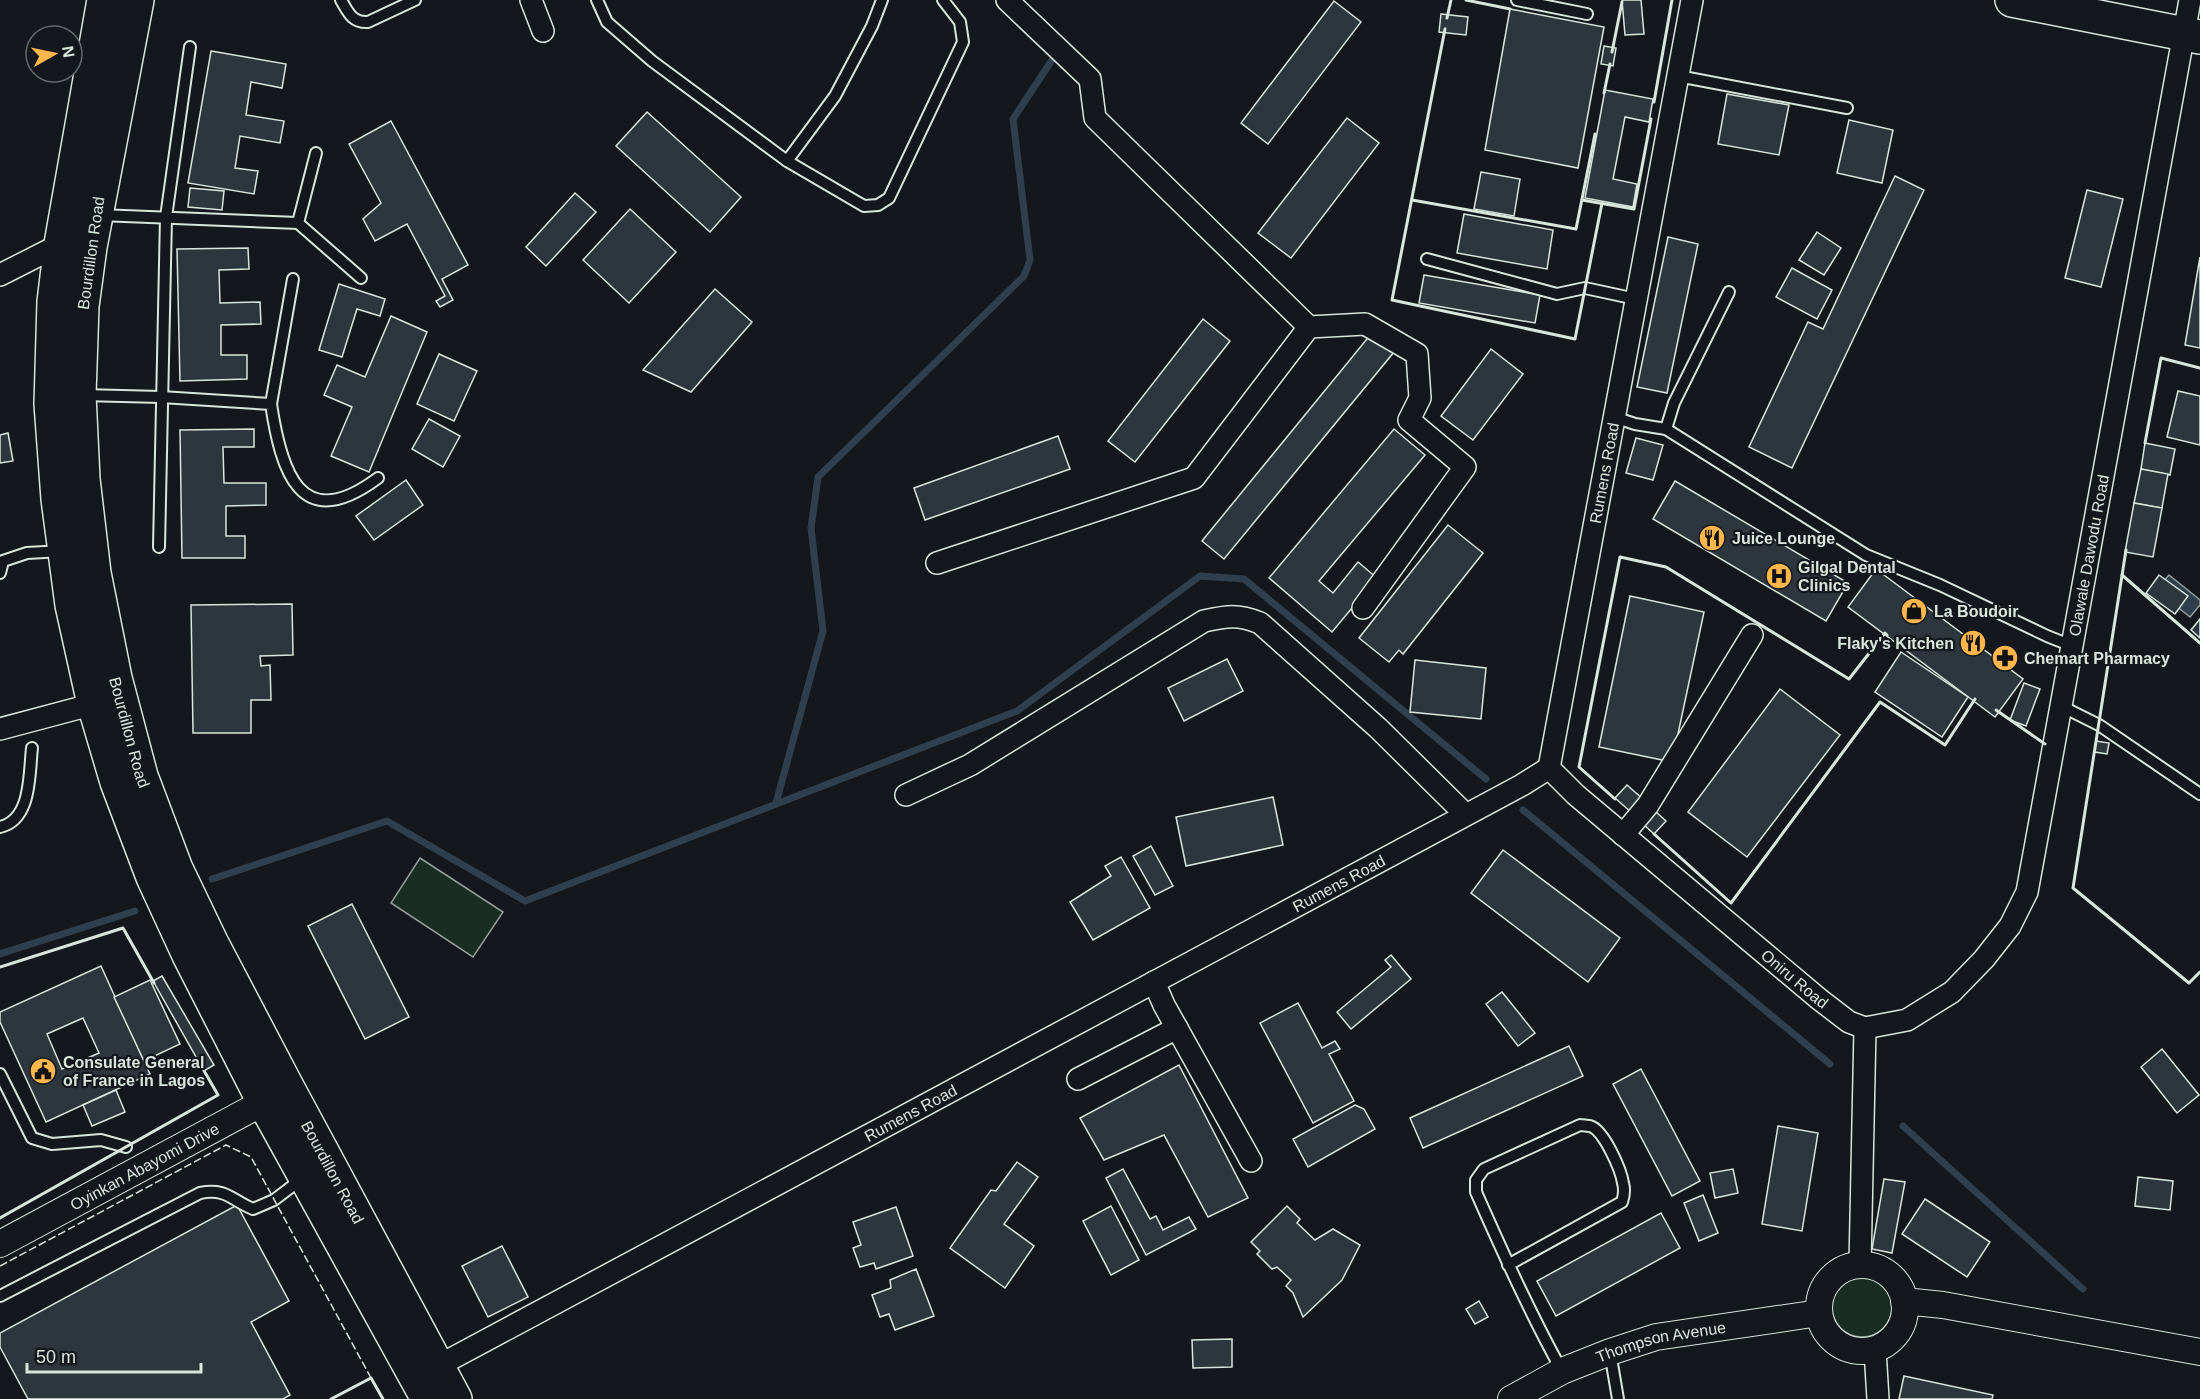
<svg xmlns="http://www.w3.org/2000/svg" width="2200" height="1399" font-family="Arial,sans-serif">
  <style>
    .green { fill: #1a2d24; stroke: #939e99; stroke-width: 1.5 }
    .water { fill: #2f3f4d; stroke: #939e99; stroke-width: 1.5 }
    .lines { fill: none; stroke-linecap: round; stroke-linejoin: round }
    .stream { stroke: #2f3f4d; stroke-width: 7 }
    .building { fill: #2c363c; stroke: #d8e6dc; stroke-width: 1.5; fill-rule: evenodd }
    .service-casing { stroke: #d8e6dc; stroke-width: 14 }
    .minor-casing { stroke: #d8e6dc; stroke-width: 24 }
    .tertiary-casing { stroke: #d8e6dc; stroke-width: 28 }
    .primary-casing { stroke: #d8e6dc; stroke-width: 36 }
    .service { stroke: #14181c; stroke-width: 10 }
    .minor { stroke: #14181c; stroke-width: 21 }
    .tertiary { stroke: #14181c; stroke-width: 26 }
    .primary { stroke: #14181c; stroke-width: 33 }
    .fence { stroke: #d8e6dc; stroke-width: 1.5; stroke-dasharray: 8 3; stroke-linecap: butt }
    .wall { stroke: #d8e6dc; stroke-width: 3 }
    .labels { text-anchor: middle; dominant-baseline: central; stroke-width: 4.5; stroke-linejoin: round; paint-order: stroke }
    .street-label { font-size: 16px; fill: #d8e6dc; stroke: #14181c }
    .poi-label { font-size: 16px; font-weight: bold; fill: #d8e6dc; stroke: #14181c; text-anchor: start }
  </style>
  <rect width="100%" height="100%" fill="#14181c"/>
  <g class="green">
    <path d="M420 858 503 912 473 957 391 903Z"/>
    <circle cx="1862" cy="1307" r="30"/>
  </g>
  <path class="water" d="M2169 575 2200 600V605L2190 617 2156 590Z"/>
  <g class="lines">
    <g class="stream">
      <path d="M776 803 823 631 811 528 818 477 1024 276 1030 260 1013 119 1058 51"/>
      <path d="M1523 810 1830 1064"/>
      <path d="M212 879 387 821 525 901 1017 711 1200 576 1244 579 1486 779"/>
      <path d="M0 954 135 911"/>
      <path d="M1903 1126 2083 1289"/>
    </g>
  </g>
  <g class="building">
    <path d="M1622 0H1641L1644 34 1625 35Z"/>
    <path d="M1334 1 1361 22 1268 144 1241 123Z"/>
    <path d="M1510 9 1604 27 1578 168 1485 150Z"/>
    <path d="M1441 14 1468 17 1466 35 1439 32Z"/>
    <path d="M1604 46 1616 48 1613 66 1601 64Z"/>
    <path d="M211 51 286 64 282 88 251 82 246 115 284 121 280 143 240 136 235 168 258 171 254 194 188 183Z"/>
    <path d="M1605 90 1653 99 1649 122 1625 117 1613 179 1637 184 1633 207 1585 198Z"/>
    <path d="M1727 94 1789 105 1779 155 1718 144Z"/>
    <path d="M647 112 741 197 710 232 616 146Z"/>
    <path d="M1347 118 1379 143 1291 258 1258 233Z"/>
    <path d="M1849 120 1893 130 1882 183 1837 173Z"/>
    <path d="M391 121 468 265 442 279 453 300 440 307 436 301 445 296 407 224 375 241 363 219 381 203 349 144Z"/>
    <path d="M1481 172 1520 179 1514 216 1474 209Z"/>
    <path d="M1895 176 1924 190 1792 468 1749 447 1808 322 1823 329Z"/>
    <path d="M190 188 224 191 222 210 188 207Z"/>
    <path d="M2087 190 2123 199 2101 287 2065 278Z"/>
    <path d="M575 193 596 212 546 266 526 247Z"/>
    <path d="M630 209 676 252 629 303 583 260Z"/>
    <path d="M1464 214 1553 230 1547 269 1457 253Z"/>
    <path d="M1817 232 1841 248 1824 275 1799 260Z"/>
    <path d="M1668 237 1698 244 1667 393 1637 387Z"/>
    <path d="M248 248 249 269 219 270 220 303 260 302 261 324 221 325V355H247V379L180 381 177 249Z"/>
    <path d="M2200 257V348L2185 345Z"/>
    <path d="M1792 268 1832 290 1817 319 1776 297Z"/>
    <path d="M1424 275 1540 295 1535 323 1419 303Z"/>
    <path d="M339 284 385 299 380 316 357 309 342 357 319 350Z"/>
    <path d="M715 289 752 322 691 392 643 370Z"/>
    <path d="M391 316 427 332 369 472 331 456 352 407 324 395 337 365 365 377Z"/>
    <path d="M1203 319 1230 341 1135 462 1108 441Z"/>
    <path d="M1371 334 1394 352 1224 559 1202 541Z"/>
    <path d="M1491 349 1523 374 1473 440 1441 416Z"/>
    <path d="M439 354 477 371 454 421 417 404Z"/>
    <path d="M2178 391 2200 396V445L2167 437Z"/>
    <path d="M429 419 460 436 443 467 412 449Z"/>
    <path d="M254 429V447H223L224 483H266V505L226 506V536H245V558H182L180 430Z"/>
    <path d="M1394 429 1425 455 1319 581 1333 593 1358 562 1377 578 1332 632 1269 578Z"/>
    <path d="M8 433 13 461 0 463V435Z"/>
    <path d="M1058 436 1070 469 925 520 914 488Z"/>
    <path d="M1636 438 1663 445 1653 480 1626 473Z"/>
    <path d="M2145 443 2175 449 2170 475 2141 469Z"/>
    <path d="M2141 469 2168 474 2162 508 2134 503Z"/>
    <path d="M406 480 423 505 374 540 356 516Z"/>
    <path d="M1675 481 1848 583 1826 621 1653 519Z"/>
    <path d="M2134 503 2162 508 2153 557 2125 552Z"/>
    <path d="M1448 525 1483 553 1403 654 1399 650 1389 662 1359 638Z"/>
    <path d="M1876 569 2023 679 1995 717 1848 607Z"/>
    <path d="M2159 575 2188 596 2175 614 2146 593Z"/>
    <path d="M1630 596 1704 612 1672 762 1599 747Z"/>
    <path d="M292 604 293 655 260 656 261 666 270 665 271 700H251V733H193L191 605Z"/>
    <path d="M2200 619V638L2191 630Z"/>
    <path d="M1901 652 1968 697 1942 737 1875 692Z"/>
    <path d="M1227 659 1243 691 1184 721 1168 688Z"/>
    <path d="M1415 660 1486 668 1481 719 1410 712Z"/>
    <path d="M2024 683 2040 689 2026 726 2010 720Z"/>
    <path d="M1780 689 1840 735 1747 857 1688 812Z"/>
    <path d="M2096 741 2109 743 2107 754 2095 752Z"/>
    <path d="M1627 785 1644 800 1632 813 1615 798Z"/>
    <path d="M1273 797 1283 845 1186 866 1176 817Z"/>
    <path d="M1644 801 1666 821 1654 834 1632 814Z"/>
    <path d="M1151 846 1173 886 1155 895 1133 856Z"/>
    <path d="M1503 850 1620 938 1588 982 1471 893Z"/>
    <path d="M1121 857 1150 908 1093 940 1070 902 1111 876 1105 866Z"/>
    <path d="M352 904 409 1017 365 1039 308 926Z"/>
    <path d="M1391 955 1411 979 1351 1029 1337 1012 1391 967 1385 960Z"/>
    <path d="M101 966 150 1074 46 1122 0 1022V1012ZM83 1018 99 1053 62 1069 47 1034Z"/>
    <path d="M162 976 214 1065 204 1071 153 981Z"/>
    <path d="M150 980 180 1044 144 1061 114 997Z"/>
    <path d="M1502 992 1535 1033 1518 1046 1486 1004Z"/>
    <path d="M1298 1003 1322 1048 1335 1041 1340 1049 1329 1054 1354 1101 1313 1123 1260 1023Z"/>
    <path d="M1569 1046 1583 1076 1423 1148 1410 1118Z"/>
    <path d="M2162 1049 2199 1095 2177 1113 2141 1067Z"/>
    <path d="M1179 1065 1248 1198 1208 1217 1164 1135 1104 1160 1080 1118Z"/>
    <path d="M1641 1069 1700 1181 1672 1196 1613 1084Z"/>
    <path d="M116 1090 125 1112 92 1126 83 1105Z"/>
    <path d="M1355 1105 1364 1109 1375 1129 1308 1167 1293 1139Z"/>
    <path d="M1778 1126 1818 1133 1802 1231 1762 1224Z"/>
    <path d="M1017 1162 1038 1177 1004 1224 1034 1246 1005 1288 950 1248 991 1190 996 1191Z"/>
    <path d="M1123 1169 1150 1219 1156 1216 1163 1230 1189 1217 1196 1229 1146 1255 1106 1178Z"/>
    <path d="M1733 1169 1738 1193 1715 1198 1710 1173Z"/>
    <path d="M2138 1177 2173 1181 2170 1210 2135 1206Z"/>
    <path d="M1884 1179 1905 1182 1892 1253 1872 1249Z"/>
    <path d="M1703 1195 1718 1233 1699 1241 1684 1203Z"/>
    <path d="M1925 1199 1990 1242 1967 1277 1902 1234Z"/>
    <path d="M237 1205 289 1301 251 1322 290 1395 283 1399H28L0 1347V1333Z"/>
    <path d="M1111 1206 1139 1260 1111 1275 1083 1221Z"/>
    <path d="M1287 1206 1300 1219 1297 1223 1315 1240 1333 1229 1360 1245 1342 1280 1303 1317 1293 1293 1286 1286 1291 1280 1277 1267 1272 1269 1257 1254 1260 1251 1251 1242Z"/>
    <path d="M896 1207 913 1256 876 1269 874 1263 860 1267 853 1248 861 1245 853 1222Z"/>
    <path d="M1661 1213 1680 1248 1556 1316 1537 1281Z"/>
    <path d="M502 1246 528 1297 488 1317 462 1266Z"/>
    <path d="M916 1269 934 1316 895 1330 889 1314 880 1317 872 1295 891 1288 890 1280Z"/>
    <path d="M1479 1301 1488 1317 1475 1324 1466 1309Z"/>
    <path d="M1232 1339V1367L1193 1368 1192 1340Z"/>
    <path d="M1904 1376 1993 1395 1992 1399H1899Z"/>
  </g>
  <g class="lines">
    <defs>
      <g id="service">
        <path d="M341 0C348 12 352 23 368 22L415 0"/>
        <path d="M597 0 607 22 652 61 787 161 835 96 872 26 882 0"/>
        <path d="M1517 0 1587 14"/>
        <path d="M1678 76 1847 108"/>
        <path d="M787 161 864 206 878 205 889 198 963 42 960 22 943 0"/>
        <path d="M99 215 298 223 361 278"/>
        <path d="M298 223 316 153"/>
        <path d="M1427 259 1557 294 1585 288 1636 299"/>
        <path d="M82 395 161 397 271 404C281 471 300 536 378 478"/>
        <path d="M271 404 293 279"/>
        <path d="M1614 417 1635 424 1666 429 1866 555 1940 585 2047 636 2072 646"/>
        <path d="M1666 429 1674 403 1729 292"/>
        <path d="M159 547 166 217 190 47"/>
        <path d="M0 573 3 561 27 553 62 551"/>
        <path d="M2061 706 2099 725 2200 794"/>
        <path d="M0 827C32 820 29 773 32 748"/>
        <path d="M0 1074 32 1138 52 1144 101 1140 126 1147"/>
        <path d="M1508 1265 1622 1202C1624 1196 1625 1190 1623 1183 1621 1170 1604 1130 1590 1126 1589 1126 1581 1125 1580 1125L1484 1169 1476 1180V1192C1503 1253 1530 1313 1562 1371"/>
        <path d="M0 1296 200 1193C227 1188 231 1200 253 1209L274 1200 303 1178"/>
        <path d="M1610 1352 1618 1399"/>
      </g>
      <g id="minor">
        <path d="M531 0 543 31"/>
        <path d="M1007 0 1090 79 1095 118 1309 327 1365 324 1417 354 1420 398 1409 420 1465 467 1363 608"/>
        <path d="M0 275 61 244 68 245"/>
        <path d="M937 563 1194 478 1309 327"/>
        <path d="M0 729 94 704"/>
        <path id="s1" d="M1549 768 1576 795 1819 999 1849 1022 1865 1028 1860 1265"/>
        <path d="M906 795 970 765 1204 621C1227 616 1238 614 1260 623L1378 728 1465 814"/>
        <path d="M1623 835 1648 805 1752 635"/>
        <path d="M1154 982 1164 1005 1251 1161"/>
        <path id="s2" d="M1865 1028 1907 1020 1952 992 1984 959 2010 926 2027 892 2190 0"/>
        <path d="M1078 1079 1177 1028"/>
        <path d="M1875 1350 1878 1399"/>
        <path id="s3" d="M438 1366 1522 785 1549 768 1692 0"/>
      </g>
      <g id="tertiary">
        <path id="s4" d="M0 1244 264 1102 278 1091"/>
        <circle cx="1862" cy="1308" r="43"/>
        <path d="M1904 1301 1943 1305 2200 1352"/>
        <path id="s5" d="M1511 1399 1562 1371 1610 1352 1656 1337 1819 1313"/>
      </g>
      <g id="primary">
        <path d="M104 0 61 244 54 302 51 404 58 499 72 605 94 704 117 782 153 877 189 955 264 1102 428 1399"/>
        <path id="s6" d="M137 0 90 247 82 306 79 395 83 479 94 573 115 678 141 776 176 869 211 942 286 1085 455 1399"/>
        <path d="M2012 0 2200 37"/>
      </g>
    </defs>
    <use href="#service" class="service-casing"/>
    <use href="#minor" class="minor-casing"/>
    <use href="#tertiary" class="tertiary-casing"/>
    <use href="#primary" class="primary-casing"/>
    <use href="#service" class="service"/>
    <use href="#minor" class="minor"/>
    <use href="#tertiary" class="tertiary"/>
    <use href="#primary" class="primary"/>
    <path class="fence" d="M0 1266 226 1145 251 1157 371 1378"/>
    <g class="wall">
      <path d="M1466 0 1510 9"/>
      <path d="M1447 18 1451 0"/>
      <path d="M1445 29 1392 300 1575 339 1602 203"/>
      <path d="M1612 52 1622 2"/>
      <path d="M1604 93 1610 64"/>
      <path d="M1654 102 1672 0"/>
      <path d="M1412 200 1576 229 1595 134"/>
      <path d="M1582 200 1634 209 1651 119"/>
      <path d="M2145 443 2161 358 2200 368"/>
      <path d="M2126 550 2073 888 2189 983 2200 972"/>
      <path d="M2122 575 2200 643"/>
      <path d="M1996 710 2045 744"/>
      <path d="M1615 799 1579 767 1620 557 1666 567 1849 679 1885 633 1887 635"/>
      <path d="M1654 834 1731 903 1880 702 1945 745 1975 699"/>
      <path d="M0 967 123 928 154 983"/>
      <path d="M0 1218 218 1095 203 1069"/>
      <path d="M331 1399 371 1378 383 1399"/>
    </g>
  </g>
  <defs>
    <symbol id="restaurant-disc" viewBox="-11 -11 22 22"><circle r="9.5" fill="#ffb74d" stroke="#14181c"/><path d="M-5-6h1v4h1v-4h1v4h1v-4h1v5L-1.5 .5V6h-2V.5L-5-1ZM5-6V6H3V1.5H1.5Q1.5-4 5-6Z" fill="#111"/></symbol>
    <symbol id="hospital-disc" viewBox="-11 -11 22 22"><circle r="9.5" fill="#ffb74d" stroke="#14181c"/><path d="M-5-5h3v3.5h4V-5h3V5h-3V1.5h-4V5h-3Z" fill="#111"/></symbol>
    <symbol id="shop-disc" viewBox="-11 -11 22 22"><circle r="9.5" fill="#ffb74d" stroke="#14181c"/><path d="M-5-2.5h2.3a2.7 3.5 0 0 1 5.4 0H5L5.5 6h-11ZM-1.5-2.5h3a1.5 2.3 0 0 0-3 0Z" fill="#111"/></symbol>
    <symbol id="pharmacy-disc" viewBox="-11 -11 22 22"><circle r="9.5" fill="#ffb74d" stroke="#14181c"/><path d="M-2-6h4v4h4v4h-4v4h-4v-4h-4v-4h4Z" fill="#111"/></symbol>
    <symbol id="civic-disc" viewBox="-11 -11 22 22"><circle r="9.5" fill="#ffb74d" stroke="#14181c"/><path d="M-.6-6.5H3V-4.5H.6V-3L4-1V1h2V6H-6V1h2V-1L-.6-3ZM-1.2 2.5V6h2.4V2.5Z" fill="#111"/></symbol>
  </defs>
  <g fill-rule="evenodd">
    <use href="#restaurant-disc" x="1697" y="523" width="30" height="30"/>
    <use href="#hospital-disc" x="1764" y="561" width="30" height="30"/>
    <use href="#shop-disc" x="1899" y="596" width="30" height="30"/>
    <use href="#restaurant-disc" x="1958" y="628" width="30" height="30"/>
    <use href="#pharmacy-disc" x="1990" y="643" width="30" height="30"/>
    <use href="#civic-disc" x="28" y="1056" width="30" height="30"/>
  </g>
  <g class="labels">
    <g class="street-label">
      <text transform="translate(91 253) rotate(-82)">Bourdillon Road</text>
      <text stroke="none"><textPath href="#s3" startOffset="1562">Rumens Road</textPath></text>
      <text stroke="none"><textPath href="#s2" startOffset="564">Olawale Dawodu Road</textPath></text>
      <text stroke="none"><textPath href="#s6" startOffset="742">Bourdillon Road</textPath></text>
      <text stroke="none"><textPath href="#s3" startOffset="1022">Rumens Road</textPath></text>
      <text stroke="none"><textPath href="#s1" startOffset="324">Oniru Road</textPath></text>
      <text stroke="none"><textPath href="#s3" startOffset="536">Rumens Road</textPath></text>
      <text stroke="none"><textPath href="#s4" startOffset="164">Oyinkan Abayomi Drive</textPath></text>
      <text stroke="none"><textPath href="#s6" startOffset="1228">Bourdillon Road</textPath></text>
      <text stroke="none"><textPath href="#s5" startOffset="162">Thompson Avenue</textPath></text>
    </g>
    <g class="poi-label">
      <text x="1732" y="538">Juice Lounge</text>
      <text x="1798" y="567">Gilgal Dental<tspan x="1798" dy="18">Clinics</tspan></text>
      <text x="1934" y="611">La Boudoir</text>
      <text x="1954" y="643" text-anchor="end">Flaky's Kitchen</text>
      <text x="2024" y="658">Chemart Pharmacy</text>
      <text x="63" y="1062">Consulate General<tspan x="63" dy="18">of France in Lagos</tspan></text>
    </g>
  </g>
  <g transform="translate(54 54) rotate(81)"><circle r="28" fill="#14181c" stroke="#626a69" stroke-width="1.5"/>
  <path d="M0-4.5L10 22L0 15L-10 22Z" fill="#ffb74d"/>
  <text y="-9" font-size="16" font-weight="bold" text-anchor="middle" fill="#d8e6dc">N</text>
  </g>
  <path d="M27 1363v9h174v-9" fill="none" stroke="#d8e6dc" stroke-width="3"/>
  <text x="36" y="1363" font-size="18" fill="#d8e6dc" stroke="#14181c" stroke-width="4.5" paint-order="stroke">50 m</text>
</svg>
